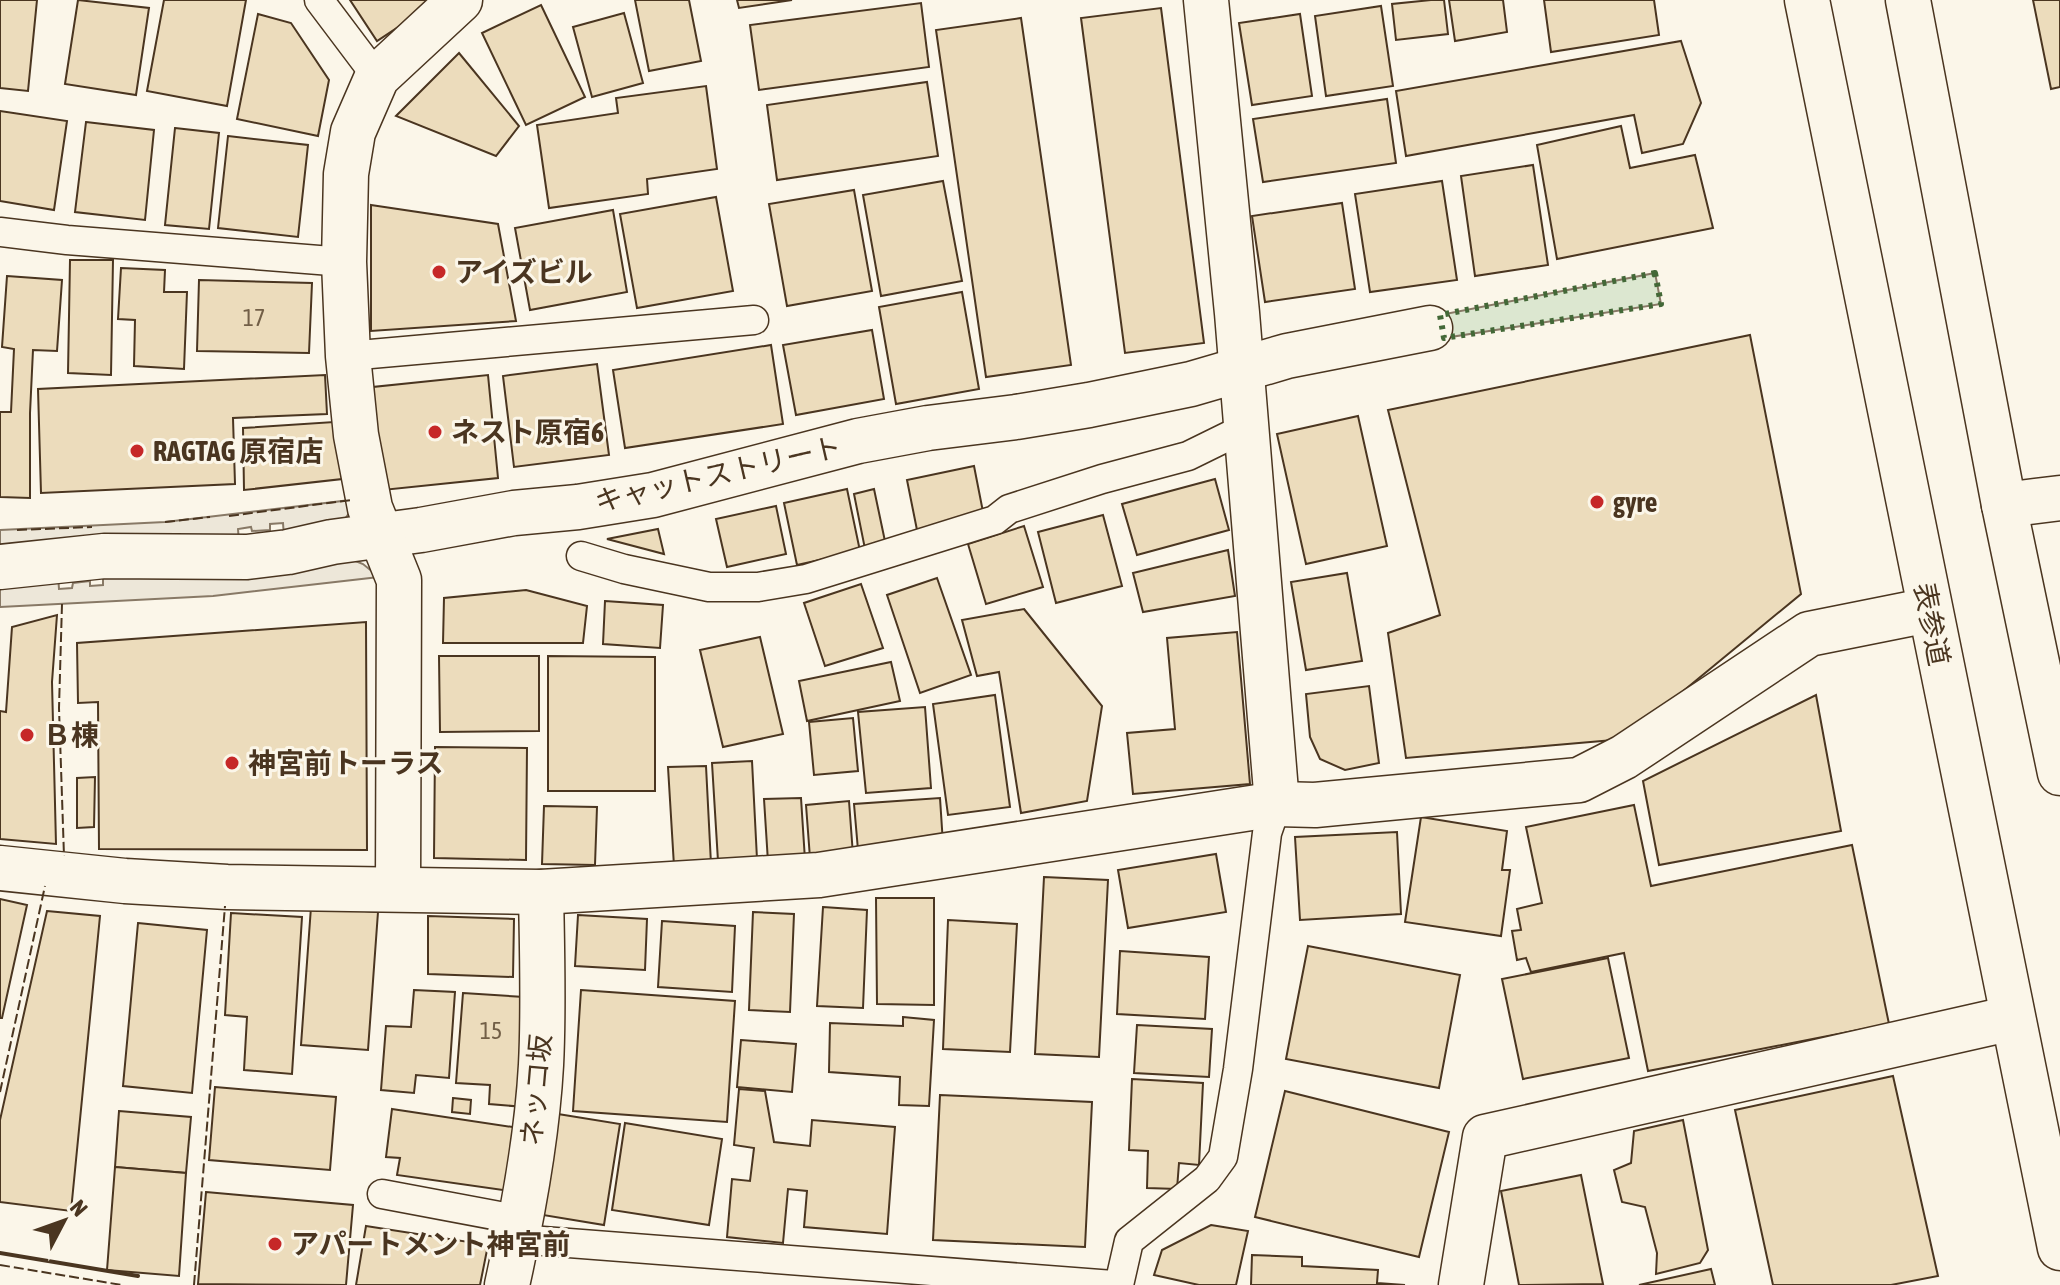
<svg xmlns="http://www.w3.org/2000/svg" width="2060" height="1285" font-family="'Asap Condensed','Noto Sans JP',sans-serif">
  <style>
    .green { fill: #dce7d0; stroke: #887966; stroke-width: 2 }
    .parking { fill: #ede7d9; stroke: #887966; stroke-width: 2 }
    .building { fill: #ecdcbc; stroke: #4a3520; stroke-width: 2 }
    .lines { fill: none; stroke-linecap: round; stroke-linejoin: round }
    .lane-casing { stroke: #4a3520; stroke-width: 31 }
    .street-casing { stroke: #4a3520; stroke-width: 47 }
    .secondary-casing { stroke: #4a3520; stroke-width: 47 }
    .lane { stroke: #fbf6e9; stroke-width: 28 }
    .street { stroke: #fbf6e9; stroke-width: 44 }
    .secondary { stroke: #fbf6e9; stroke-width: 44 }
    .hedge { stroke: #436837; stroke-width: 6; stroke-dasharray: 4 6; stroke-linecap: butt }
    .fence { stroke: #4a3520; stroke-width: 2; stroke-dasharray: 10 4; stroke-linecap: butt }
    .wall { stroke: #4a3520; stroke-width: 4 }
    .poi-dot { fill: #c62828; stroke: #fbf6e9; stroke-width: 3 }
    .labels { text-anchor: middle; dominant-baseline: central; stroke-width: 6; stroke-linejoin: round; paint-order: stroke }
    .number-label { font-size: 24px; fill: #725f47 }
    .poi-label { font-size: 28px; font-weight: bold; fill: #4a3520; stroke: #fbf6e9; text-anchor: start }
    .street-label { font-size: 28px; fill: #4a3520; stroke: #fbf6e9 }
  </style>
  <rect width="100%" height="100%" fill="#fbf6e9"/>
  <path class="green" d="M1655 273 1661 304 1444 338 1440 315Z"/>
  <g class="parking">
    <path d="M351 500 349 513 345 519 284 537 283 523 270 524V530L252 531 251 527 238 529 239 542 0 551V530L165 522Z"/>
    <path d="M353 560 363 564 379 577 213 596 0 607V581L58 575 59 589 72 588 73 583 90 581V586L103 585V571Z"/>
  </g>
  <g class="building">
    <path d="M0 0H37L28 91 0 88Z"/>
    <path d="M78 0 149 8 136 95 65 84Z"/>
    <path d="M164 0H246L227 106 147 91Z"/>
    <path d="M350 0H439L377 41Z"/>
    <path d="M635 0H689L701 61 649 71Z"/>
    <path d="M737 0H792L739 8Z"/>
    <path d="M1431 0H1444L1448 34 1396 40 1392 4Z"/>
    <path d="M1449 0H1503L1507 32 1455 41Z"/>
    <path d="M1544 0H1654L1659 35 1551 52Z"/>
    <path d="M2033 0H2060V87L2051 89Z"/>
    <path d="M921 3 929 67 759 90 750 25Z"/>
    <path d="M541 5 585 97 526 125 482 33Z"/>
    <path d="M1381 6 1393 86 1326 96 1315 16Z"/>
    <path d="M1161 8 1204 343 1125 353 1081 18Z"/>
    <path d="M624 13 643 83 592 97 573 27Z"/>
    <path d="M258 14 291 23 329 80 318 136 237 119Z"/>
    <path d="M1300 14 1312 96 1252 105 1239 23Z"/>
    <path d="M1021 18 1071 365 986 377 936 30Z"/>
    <path d="M1681 41 1701 103 1683 144 1642 153 1634 115 1406 156 1396 91Z"/>
    <path d="M459 53 519 126 496 156 396 116Z"/>
    <path d="M927 82 938 156 777 180 767 105Z"/>
    <path d="M706 86 717 169 647 179 648 194 549 208 537 125 618 113 616 98Z"/>
    <path d="M1387 99 1396 163 1263 182 1253 119Z"/>
    <path d="M0 111 67 121 54 210 0 201Z"/>
    <path d="M86 122 154 130 145 220 75 212Z"/>
    <path d="M1621 126 1630 168 1695 155 1713 228 1557 259 1537 145Z"/>
    <path d="M175 128 219 133 209 229 165 225Z"/>
    <path d="M228 136 308 145 298 237 218 228Z"/>
    <path d="M1533 165 1548 265 1475 276 1461 176Z"/>
    <path d="M943 181 962 281 881 296 863 195Z"/>
    <path d="M1442 181 1457 280 1370 292 1355 194Z"/>
    <path d="M854 190 872 291 787 306 769 204Z"/>
    <path d="M716 197 733 291 637 308 620 214Z"/>
    <path d="M1342 203 1355 289 1265 302 1252 216Z"/>
    <path d="M371 205 498 224 516 321 371 331Z"/>
    <path d="M613 210 627 292 530 310 515 228Z"/>
    <path d="M70 260H113L111 375 68 373Z"/>
    <path d="M121 268 165 270 164 292H187L184 369 134 366 135 320 118 319Z"/>
    <path d="M7 276 62 280 57 351 33 350 30 413V498L0 497V412H11L14 349 2 347Z"/>
    <path d="M199 280 312 283 309 353 197 351Z"/>
    <path d="M962 292 979 389 896 404 879 307Z"/>
    <path d="M872 330 884 399 796 415 783 345Z"/>
    <path d="M1750 335 1801 594 1625 739 1406 758 1388 633 1440 615 1388 410Z"/>
    <path d="M771 345 783 424 625 448 613 370Z"/>
    <path d="M597 364 609 455 514 467 503 376Z"/>
    <path d="M325 375 327 414 233 418 235 484 41 493 38 389Z"/>
    <path d="M488 375 498 478 383 490 373 387Z"/>
    <path d="M1358 416 1387 546 1306 564 1277 434Z"/>
    <path d="M334 422 342 479 244 490 243 428Z"/>
    <path d="M974 466 985 522 918 535 907 480Z"/>
    <path d="M1215 479 1229 530 1137 555 1122 504Z"/>
    <path d="M847 489 860 551 797 565 784 503Z"/>
    <path d="M874 489 886 546 865 549 854 494Z"/>
    <path d="M776 506 786 554 727 567 716 519Z"/>
    <path d="M1103 515 1122 586 1056 603 1038 532Z"/>
    <path d="M1024 526 1043 587 986 604 968 544Z"/>
    <path d="M658 529 664 554 607 539Z"/>
    <path d="M1228 550 1235 596 1143 612 1133 573Z"/>
    <path d="M1347 573 1362 661 1306 670 1291 582Z"/>
    <path d="M937 578 971 675 920 693 887 595Z"/>
    <path d="M861 584 883 648 825 666 804 603Z"/>
    <path d="M526 590 587 606 583 643H443L444 598Z"/>
    <path d="M605 601 663 605 660 648 603 644Z"/>
    <path d="M1024 609 1102 706 1087 801 1021 813 999 672 977 676 962 620Z"/>
    <path d="M57 615 52 682 56 844 0 839V711L6 712 12 627Z"/>
    <path d="M366 622 367 850 99 849 98 702 78 703 77 643Z"/>
    <path d="M1237 632 1250 784 1133 794 1127 733 1175 729 1167 638Z"/>
    <path d="M760 637 783 734 723 747 700 650Z"/>
    <path d="M439 656H539V731L440 732Z"/>
    <path d="M548 656 655 657V791H548Z"/>
    <path d="M891 662 900 701 807 721 799 681Z"/>
    <path d="M1369 686 1379 763 1345 770 1320 759 1310 737 1306 694Z"/>
    <path d="M995 695 1010 807 948 815 933 704Z"/>
    <path d="M1816 695 1841 831 1659 865 1643 781Z"/>
    <path d="M925 707 931 788 866 793 858 712Z"/>
    <path d="M853 718 858 771 814 775 809 722Z"/>
    <path d="M435 747 527 748 526 860 434 858Z"/>
    <path d="M752 761 757 859 718 861 712 763Z"/>
    <path d="M706 766 711 864 674 866 668 767Z"/>
    <path d="M95 777 94 827 77 828V778Z"/>
    <path d="M801 798 805 860 768 862 764 799Z"/>
    <path d="M940 798 943 844 858 850 854 804Z"/>
    <path d="M849 801 853 855 810 858 806 805Z"/>
    <path d="M1634 805 1651 886 1852 845 1889 1024 1648 1071 1624 953 1531 972 1526 958 1517 960 1512 931 1521 930 1517 909 1542 903 1526 827Z"/>
    <path d="M544 806 597 807 595 865 542 864Z"/>
    <path d="M1421 817 1507 831 1502 870H1510L1501 936 1405 922Z"/>
    <path d="M1397 832 1401 914 1300 920 1295 837Z"/>
    <path d="M1216 854 1226 912 1128 928 1118 870Z"/>
    <path d="M1044 877 1108 880 1099 1057 1035 1054Z"/>
    <path d="M876 898H934V1005L877 1004Z"/>
    <path d="M0 899 27 905 2 1018H0Z"/>
    <path d="M311 907 378 912 368 1050 301 1045Z"/>
    <path d="M823 907 867 910 863 1008 817 1006Z"/>
    <path d="M47 911 100 916 71 1211 0 1202V1120Z"/>
    <path d="M753 912 794 914 790 1012 749 1010Z"/>
    <path d="M231 913 302 917 292 1074 244 1070 247 1017 225 1015Z"/>
    <path d="M578 915 647 919 645 970 575 966Z"/>
    <path d="M428 916 514 919 513 977 428 974Z"/>
    <path d="M948 920 1017 924 1010 1052 943 1049Z"/>
    <path d="M662 921 735 926 732 992 658 987Z"/>
    <path d="M138 923 207 930 192 1093 123 1086Z"/>
    <path d="M1308 946 1460 975 1439 1088 1286 1059Z"/>
    <path d="M1120 951 1209 957 1205 1019 1117 1014Z"/>
    <path d="M1608 958 1629 1058 1523 1079 1502 979Z"/>
    <path d="M414 990 455 992 449 1078 416 1075 414 1093 381 1090 386 1026 411 1027Z"/>
    <path d="M581 990 735 1001 727 1122 573 1111Z"/>
    <path d="M463 993 524 997V1107L489 1104 490 1085 456 1083Z"/>
    <path d="M903 1017 934 1020 929 1106 899 1105 900 1077 829 1072 830 1023 903 1026Z"/>
    <path d="M1137 1025 1212 1029 1209 1077 1134 1073Z"/>
    <path d="M741 1040 796 1044 792 1092 737 1087Z"/>
    <path d="M1893 1076 1938 1276 1891 1285H1773L1735 1110Z"/>
    <path d="M1132 1079 1203 1083 1199 1165 1179 1163 1177 1189 1147 1188 1148 1151 1129 1150Z"/>
    <path d="M215 1087 336 1097 330 1170 209 1160Z"/>
    <path d="M739 1089 765 1091 774 1142 810 1146 812 1120 895 1127 887 1234 804 1227 807 1191 788 1189 783 1243 727 1237 732 1179 750 1181 754 1148 734 1145Z"/>
    <path d="M1285 1091 1449 1132 1419 1257 1255 1217Z"/>
    <path d="M940 1095 1092 1102 1085 1247 933 1240Z"/>
    <path d="M453 1098 471 1100 470 1114 452 1112Z"/>
    <path d="M392 1109 519 1128 510 1191 397 1175 400 1158 386 1157Z"/>
    <path d="M119 1111 191 1117 186 1173 115 1167Z"/>
    <path d="M558 1114 620 1124 604 1225 543 1215Z"/>
    <path d="M1683 1120 1708 1250 1700 1263 1656 1274 1657 1253 1645 1207 1622 1202 1614 1170 1631 1163 1634 1131Z"/>
    <path d="M625 1123 722 1139 709 1225 612 1210Z"/>
    <path d="M115 1167 186 1173 179 1276 107 1270Z"/>
    <path d="M1581 1175 1603 1284 1519 1285 1501 1191Z"/>
    <path d="M206 1192 353 1205 346 1285 198 1284Z"/>
    <path d="M1211 1225 1248 1231 1236 1285H1199L1154 1275 1162 1250Z"/>
    <path d="M366 1226 488 1245 480 1285H356Z"/>
    <path d="M1252 1255 1302 1257V1266L1378 1270 1377 1283 1405 1285H1251Z"/>
    <path d="M1711 1269 1715 1285H1639Z"/>
  </g>
  <g class="lines">
    <defs>
      <g id="lane">
        <path d="M319 0 377 77"/>
        <path d="M0 232 67 240 344 262"/>
        <path d="M348 356 754 320"/>
        <path d="M581 556 624 569 709 587H758L806 579 995 520 1009 509 1102 479 1188 456 1245 428"/>
        <path d="M382 1194 520 1220"/>
        <path d="M517 1239 1113 1285"/>
        <path d="M1119 1285 1129 1241 1207 1179 1223 1157 1238 1069 1267 833 1277 804"/>
      </g>
      <g id="street">
        <path d="M1206 0 1237 313 1277 804"/>
        <path d="M2004 505 2060 498"/>
        <path d="M0 567 104 556 247 557 288 552 332 542 421 530 514 513 578 507 653 495 858 441 928 428 1016 417 1089 405 1191 384 1287 356 1430 328"/>
        <path d="M0 868 125 881 227 887 541 892 819 875 1277 804 1315 805 1579 780 1624 757 1809 634 1929 610"/>
        <path d="M398 889 399 580 370 508 356 435 348 356 344 262 346 174 353 132 377 77 460 0"/>
        <path d="M507 1285C523 1213 537 1139 541 1065 544 1008 542 950 541 892"/>
        <path d="M1461 1285 1485 1137 2012 1018"/>
      </g>
      <g id="secondary">
        <path d="M1807 0 2060 1248"/>
        <path d="M1908 0 2004 505 2060 773"/>
      </g>
    </defs>
    <use href="#lane" class="lane-casing"/>
    <use href="#street" class="street-casing"/>
    <use href="#secondary" class="secondary-casing"/>
    <use href="#lane" class="lane"/>
    <use href="#street" class="street"/>
    <use href="#secondary" class="secondary"/>
    <path class="hedge" d="M1655 273 1661 304 1444 338 1440 315Z"/>
    <g class="fence">
      <path d="M229 516 351 500"/>
      <path d="M165 522 210 517"/>
      <path d="M17 530 92 527"/>
      <path d="M62 604 59 708 64 856"/>
      <path d="M0 1092 45 886"/>
      <path d="M0 1265 122 1285"/>
      <path d="M194 1285 225 906"/>
    </g>
    <path class="wall" d="M0 1253 138 1276"/>
  </g>
  <g class="poi-dot">
    <circle cx="439" cy="272" r="8"/>
    <circle cx="435" cy="432" r="8"/>
    <circle cx="137" cy="451" r="8"/>
    <circle cx="1597" cy="502" r="8"/>
    <circle cx="27" cy="735" r="8"/>
    <circle cx="232" cy="763" r="8"/>
    <circle cx="275" cy="1244" r="8"/>
  </g>
  <g class="labels">
    <g class="number-label">
      <text x="254" y="317">17</text>
      <text x="491" y="1030">15</text>
    </g>
    <g class="poi-label">
      <text x="455" y="272">アイズビル</text>
      <text x="451" y="432">ネスト原宿6</text>
      <text x="153" y="451">RAGTAG 原宿店</text>
      <text x="1613" y="502">gyre</text>
      <text x="43" y="735">Ｂ棟</text>
      <text x="248" y="763">神宮前トーラス</text>
      <text x="291" y="1244">アパートメント神宮前</text>
    </g>
    <g class="street-label">
      <text transform="translate(718 474) rotate(-13)">キャットストリート</text>
      <text transform="translate(1932 624) rotate(79)">表参道</text>
      <text transform="translate(536 1090) rotate(-85)">ネッコ坂</text>
    </g>
  </g>
  <g transform="translate(64 1221) rotate(49)" stroke="#fbf6e9" stroke-width="6" paint-order="stroke">
  <path d="M0-6L14 30L0 20L-14 30Z" fill="#4a3520"/>
  <text y="-12" font-size="22" font-weight="bold" text-anchor="middle" fill="#4a3520">N</text>
  </g>
</svg>
